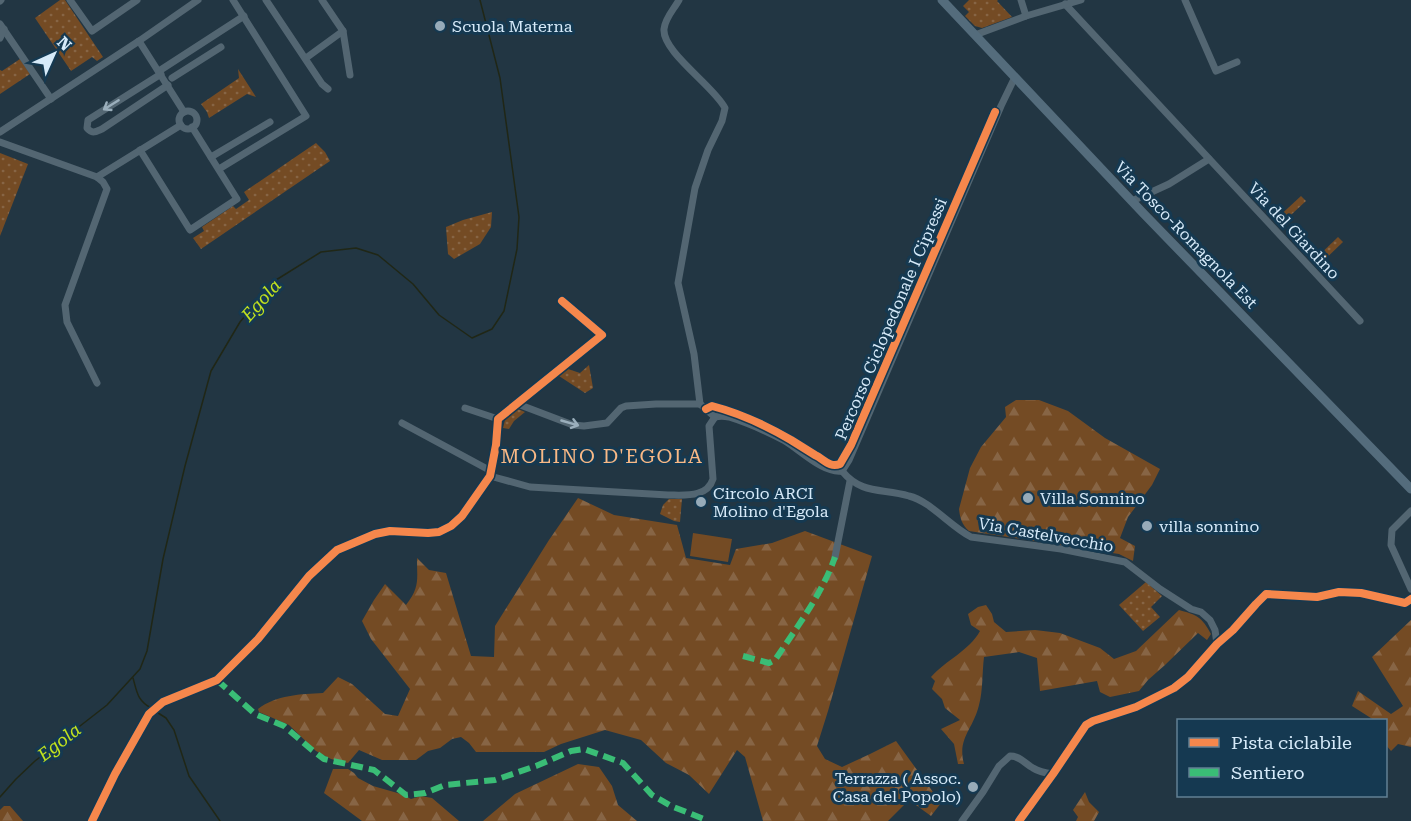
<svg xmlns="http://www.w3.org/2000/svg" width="1411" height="821" font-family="'Roboto Serif',serif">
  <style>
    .green { fill: url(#green-dots) }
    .forest { fill: url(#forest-firs) }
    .pitch { fill: #744b24 }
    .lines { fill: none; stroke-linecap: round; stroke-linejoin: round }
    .stream { stroke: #202716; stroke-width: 1.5 }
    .minor { stroke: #536672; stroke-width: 7 }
    .major { stroke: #546c7c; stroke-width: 9 }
    .quiet { stroke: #3abd76; stroke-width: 6; stroke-dasharray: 12 6; stroke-linecap: butt }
    .cycleway-casing { stroke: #153951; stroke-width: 11 }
    .cycleway { stroke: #f5874c; stroke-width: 8 }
    .oneway { stroke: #9bafbc }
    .poi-dot { fill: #97abb9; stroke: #153951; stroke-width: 2 }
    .labels { text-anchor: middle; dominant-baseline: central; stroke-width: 6; stroke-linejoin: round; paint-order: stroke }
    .poi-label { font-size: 16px; fill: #d6eaf9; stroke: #153951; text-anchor: start }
    .street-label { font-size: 16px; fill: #d6eaf9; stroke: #153951 }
    .water-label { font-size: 18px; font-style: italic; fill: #c2e21e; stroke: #153951 }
    .quarter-label { font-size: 20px; letter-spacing: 1.5px; fill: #f9b986; stroke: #153951 }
  </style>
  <defs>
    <pattern id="green-dots" width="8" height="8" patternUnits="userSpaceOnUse" patternTransform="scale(1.5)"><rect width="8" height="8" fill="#744b24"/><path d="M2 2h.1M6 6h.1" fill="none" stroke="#876545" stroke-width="1.8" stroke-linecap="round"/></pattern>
    <pattern id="forest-firs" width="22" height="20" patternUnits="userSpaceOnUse" patternTransform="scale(1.5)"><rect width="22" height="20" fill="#744b24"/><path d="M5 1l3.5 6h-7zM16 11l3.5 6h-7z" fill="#876545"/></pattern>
  </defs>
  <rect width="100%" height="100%" fill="#223643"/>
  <g class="green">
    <path d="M60 0H65L103 57 97 61 92 57 71 71 35 18Z"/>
    <path d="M969 0H998L997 1 1012 17 982 28 975 26 965 16 969 12 963 6Z"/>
    <path d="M20 59 30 74 0 94V70L2 71Z"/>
    <path d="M238 69 256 97 247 94 209 118 207 112 201 104 239 78Z"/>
    <path d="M316 143 325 152 330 161 201 249 193 238 204 231 202 227 233 206 236 209 249 200 244 192Z"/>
    <path d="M0 153 28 164 0 236Z"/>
    <path d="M1301 196 1306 201 1279 226 1274 221Z"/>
    <path d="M492 212 491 227 480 244 454 259 448 254 446 227 463 220Z"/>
    <path d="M1338 237 1343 242 1317 267 1312 262Z"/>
    <path d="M589 365 593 388 585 393 559 376 568 369 580 373Z"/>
    <path d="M518 409 525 412 514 421 509 429 503 428 505 420Z"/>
    <path d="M669 499H682L680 522 674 521 660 514 663 505Z"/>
    <path d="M1146 582 1162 596 1151 607 1160 617 1143 631 1119 605Z"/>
  </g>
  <g class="forest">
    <path d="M1016 400H1039L1068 411 1105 438 1160 469 1152 485 1128 517 1120 538 1135 546 1133 561 1119 554 969 531C962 525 960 518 959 509L970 468 981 447 1006 417 1005 407Z"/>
    <path d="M578 498 614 515 677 525 686 558 730 565 736 549 772 543 805 531 872 556 828 711 817 746 825 759 842 767 870 754 896 741 941 803 931 816 909 800 888 821H763L745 757 737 750 709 794 689 775 666 763 641 740 605 730 561 744 544 752H476L469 743 461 737 452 739 440 748 428 751 416 760H382L359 750 348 763 331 759 316 751 289 725 259 712 258 709C276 695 301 694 323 693L338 677 352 684 385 714 398 716 410 689 371 639 362 621 374 600 385 584 406 605C420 587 417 580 417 558L429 570 446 573 471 656 494 657 495 626 549 540Z"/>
    <path d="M986 605 992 614 994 622 1006 632 1035 630 1060 633 1100 648 1114 659 1136 651 1179 610C1197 615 1202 617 1211 634L1207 640 1198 633 1165 665 1148 680 1139 691 1110 697 1100 692 1097 681 1040 691 1037 658 1019 652 984 657C982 673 983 690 979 705 973 730 957 738 964 764H958L954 744 941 729 960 720 945 708 942 699 932 689 935 681 931 677C946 660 969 651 980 631L971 625 968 614 978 607Z"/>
    <path d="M1411 620V747L1398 744 1391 751 1386 745V720H1374L1352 706 1358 691 1391 714 1403 706 1372 657Z"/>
    <path d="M578 764 599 767 612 786 618 805 637 821H483L515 794Z"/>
    <path d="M333 769H348L354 773 358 778 373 786 401 794 411 799 421 796 432 798 459 821H362L324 793Z"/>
    <path d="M1085 792 1089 802 1099 812 1094 821H1076L1078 817 1073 810Z"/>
    <path d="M4 806H10L23 821H0V810Z"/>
  </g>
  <path class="pitch" d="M693 533 732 539 728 562 690 556Z"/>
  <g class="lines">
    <g class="stream">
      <path d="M133 678C137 692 137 700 151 708"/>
      <path d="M155 711 166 718 174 730 189 776 220 821"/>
      <path d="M0 797 16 779 35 761 107 705 140 669 147 651 163 559 185 466 211 371 240 322 276 280 321 252 356 248 378 255 413 284 439 315 472 338 492 329 504 311 517 249 519 217 500 78 480 0"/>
    </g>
    <g class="minor">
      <path d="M70 0 92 31 137 0"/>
      <path d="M266 0 322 84 328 89"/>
      <path d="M679 0C674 9 665 18 664 29 662 52 714 86 725 108L722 121 708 150 695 188 678 283 694 354 700 404 715 417"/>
      <path d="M1021 0 1026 16"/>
      <path d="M1185 0 1216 71 1237 62"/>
      <path d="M0 1 1 0"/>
      <path d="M1065 4 1360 321"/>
      <path d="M0 24 51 99"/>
      <path d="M343 31 350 75"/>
      <path d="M975 35 1026 16 1081 0"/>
      <path d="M0 38 4 29"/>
      <path d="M139 41 184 112"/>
      <path d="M306 58 343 31 322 0"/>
      <path d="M159 71 244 16"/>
      <path d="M161 74 88 120 87 128C92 134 95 132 102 129L168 85"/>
      <path d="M172 78 221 47"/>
      <circle cx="188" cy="120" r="9"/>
      <path d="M0 132 139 41 198 0"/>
      <path d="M0 142 97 177 103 182 107 189 65 305 67 322 97 383"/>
      <path d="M140 150 190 230 237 199 192 127"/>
      <path d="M211 157 270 122"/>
      <path d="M219 169 306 116 233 0"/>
      <path d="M97 177 181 125"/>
      <path d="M1132 201 1169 184 1209 159"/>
      <path d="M515 403 573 425 584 426 607 423 621 408 626 406 656 404H700"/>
      <path d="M465 408 498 419"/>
      <path d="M715 417C719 416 724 416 729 417 745 422 770 433 785 441 800 450 824 474 842 471"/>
      <path d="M402 423 491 471"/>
      <path d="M842 471C862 495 882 488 909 496 930 501 950 526 971 537L1061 549 1125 562 1160 589 1191 609 1201 612 1210 620 1215 630 1217 644"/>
      <path d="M842 471 849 460 1001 106 1015 77"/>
      <path d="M490 476 530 487 668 495C685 495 707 498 713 479L709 426 715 417"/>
      <path d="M1411 511 1392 530 1391 545 1411 589"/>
      <path d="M835 557 850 481"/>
      <path d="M92 821 115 774 149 714 163 702 217 680 258 639 309 576 337 550 375 534 390 531 428 533 439 532 451 526 462 516 490 476 496 445 498 419 602 335 562 301"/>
      <path d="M962 821 983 792 999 766 1010 756C1020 756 1024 763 1033 768 1039 772 1045 773 1053 774"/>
      <path d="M1019 821 1053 774 1086 725 1093 721 1136 707 1174 688 1188 677 1217 644 1233 630 1256 604 1266 594 1317 597 1339 592 1361 593 1405 603 1411 599"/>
    </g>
    <path class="major" d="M942 0 1144 214 1411 489"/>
    <g class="quiet">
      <path d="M743 656 769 663 775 660C797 627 822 594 835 557"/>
      <path d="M217 680 255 714 284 726 312 750 324 759 374 770 406 795 425 793 445 785 495 780 536 766 571 751 584 749 623 763 652 795 671 806 704 819 707 821"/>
    </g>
    <defs>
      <g id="cycleway">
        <path d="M706 409 712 406C739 413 767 426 791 440 799 445 807 450 815 455 824 459 829 468 840 464L851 445 995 112"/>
        <path d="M92 821 115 774 149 714 163 702 217 680 258 639 309 576 337 550 375 534 390 531 428 533 439 532 451 526 462 516 490 476 496 445 498 419 602 335 562 301"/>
        <path d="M1019 821 1053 774 1086 725 1093 721 1136 707 1174 688 1188 677 1217 644 1233 630 1256 604 1266 594 1317 597 1339 592 1361 593 1405 603 1411 599"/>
      </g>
    </defs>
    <use href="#cycleway" class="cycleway-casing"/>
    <use href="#cycleway" class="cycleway"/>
  </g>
  <defs><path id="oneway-shaft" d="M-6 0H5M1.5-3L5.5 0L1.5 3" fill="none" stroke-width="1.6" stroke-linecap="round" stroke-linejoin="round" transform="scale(1.5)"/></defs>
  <g class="oneway">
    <use href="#oneway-shaft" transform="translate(111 105) rotate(148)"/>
    <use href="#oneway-shaft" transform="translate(570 423) rotate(16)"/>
  </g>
  <g class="poi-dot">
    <circle cx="440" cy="26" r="6"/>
    <circle cx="1028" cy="498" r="6"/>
    <circle cx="701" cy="502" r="6"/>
    <circle cx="1147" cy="526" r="6"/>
    <circle cx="973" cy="787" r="6"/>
  </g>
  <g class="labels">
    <g class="poi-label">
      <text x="452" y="26">Scuola Materna</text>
      <text x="713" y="493">Circolo ARCI<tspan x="713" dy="18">Molino d'Egola</tspan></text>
      <text x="1040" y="498">Villa Sonnino</text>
      <text x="1159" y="526">villa sonnino</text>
      <text x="961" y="778" text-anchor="end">Terrazza ( Assoc.<tspan x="961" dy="18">Casa del Popolo)</tspan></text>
    </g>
    <g class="street-label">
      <text transform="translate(1294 231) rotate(47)">Via del Giardino</text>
      <text transform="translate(1186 235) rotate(46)">Via Tosco-Romagnola Est</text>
      <text transform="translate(891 319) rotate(-67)">Percorso Ciclopedonale I Cipressi</text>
      <text transform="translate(1046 535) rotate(10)">Via Castelvecchio</text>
    </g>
    <g class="water-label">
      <text transform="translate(261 300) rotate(-48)">Egola</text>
      <text transform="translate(59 742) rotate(-38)">Egola</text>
    </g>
    <g class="quarter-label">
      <text x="602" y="456">MOLINO D'EGOLA</text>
    </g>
  </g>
  <rect x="1177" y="719" width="210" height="78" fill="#153951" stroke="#628094" stroke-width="1.5"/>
  <rect x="1189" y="738" width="30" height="9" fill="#f5874c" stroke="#628094" stroke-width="1.5"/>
  <text x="1231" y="749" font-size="18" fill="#d6eaf9">Pista ciclabile</text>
  <rect x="1189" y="768" width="30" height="9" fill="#3abd76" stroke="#628094" stroke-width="1.5"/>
  <text x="1231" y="779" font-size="18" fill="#d6eaf9">Sentiero</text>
  <g transform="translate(54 54) rotate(45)" stroke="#153951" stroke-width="4.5" paint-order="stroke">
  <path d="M0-4.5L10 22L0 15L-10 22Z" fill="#d6eaf9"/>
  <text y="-9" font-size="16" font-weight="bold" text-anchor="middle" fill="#d6eaf9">N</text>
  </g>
</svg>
